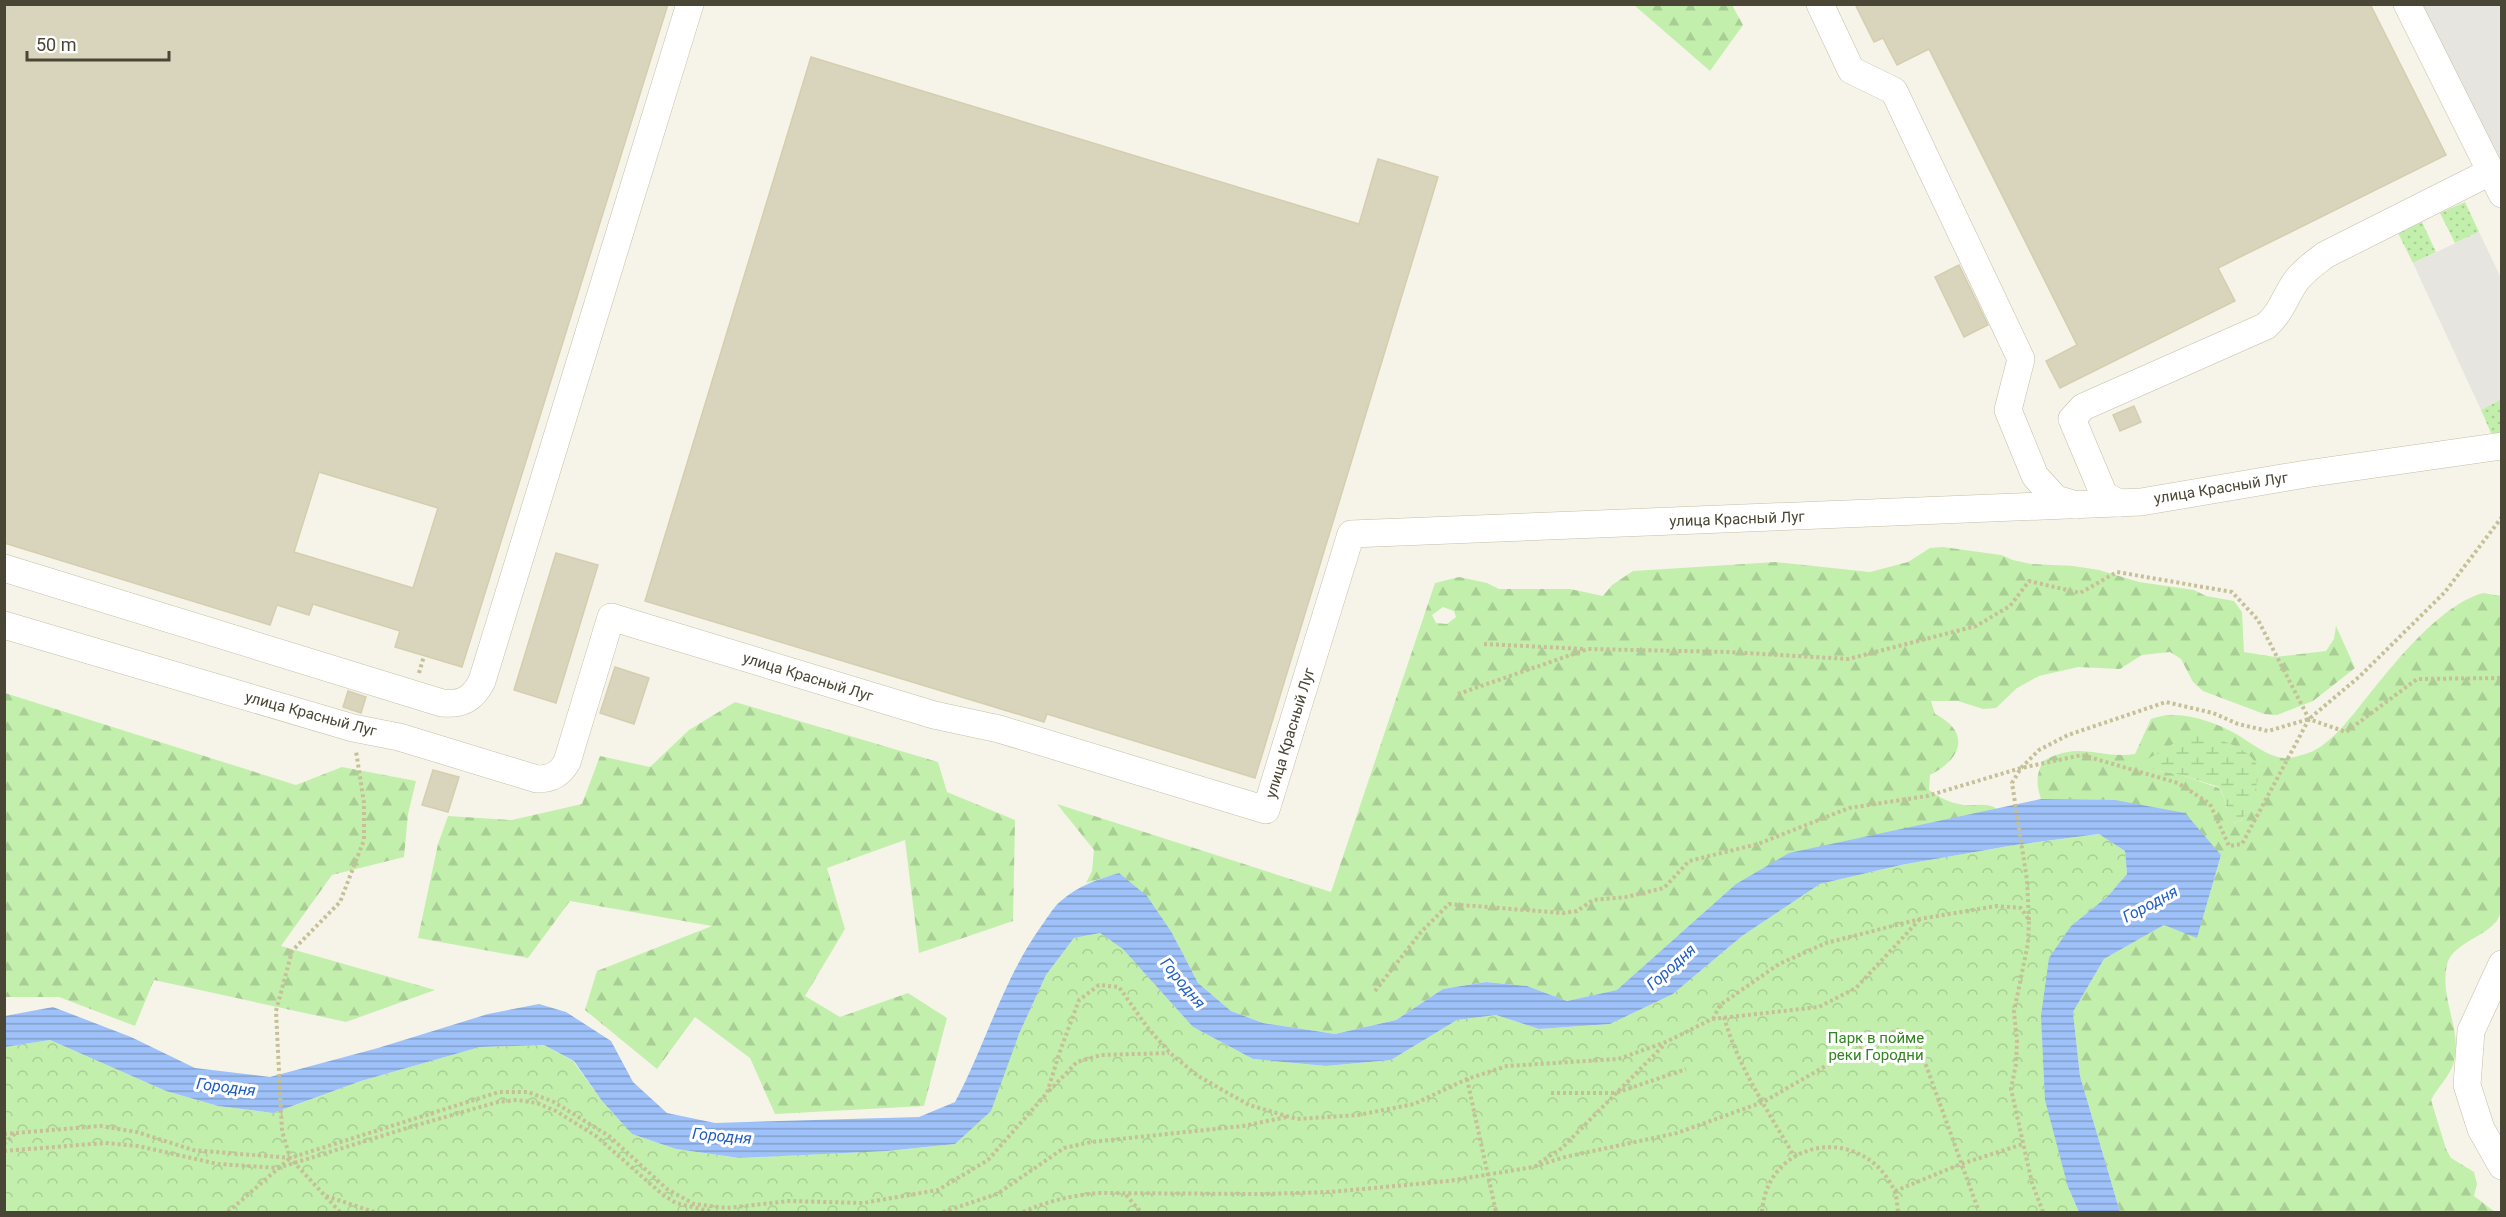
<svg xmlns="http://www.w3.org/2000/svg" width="2506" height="1217" font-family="Roboto,sans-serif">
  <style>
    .grass { fill: url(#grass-dots) }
    .forest { fill: url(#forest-firs); fill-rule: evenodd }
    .wetland { fill: url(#wetland-marsh) }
    .park { fill: url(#park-crowns) }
    .parking { fill: #e7e5e0 }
    .water { fill: url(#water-rules) }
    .building { fill: #d9d4bc; stroke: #d5ceae; stroke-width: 1.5; fill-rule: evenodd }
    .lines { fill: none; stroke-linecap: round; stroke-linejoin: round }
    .minor-casing { stroke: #c3bfa9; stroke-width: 28 }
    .path { stroke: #c6c099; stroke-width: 4; stroke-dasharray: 3 3; stroke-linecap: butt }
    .minor { stroke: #fff; stroke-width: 27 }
    .labels { text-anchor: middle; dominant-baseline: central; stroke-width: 6; stroke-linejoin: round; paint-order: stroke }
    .street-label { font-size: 15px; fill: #4a4635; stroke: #fff }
    .park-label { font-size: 15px; fill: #328421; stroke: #fff }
    .water-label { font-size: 16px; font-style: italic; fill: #215dc4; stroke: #fff }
  </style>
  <defs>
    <pattern id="grass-dots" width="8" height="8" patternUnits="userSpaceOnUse" patternTransform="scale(1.5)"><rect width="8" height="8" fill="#c3efac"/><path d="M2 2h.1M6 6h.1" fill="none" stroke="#a9ce95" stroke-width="1.8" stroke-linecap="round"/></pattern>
    <pattern id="forest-firs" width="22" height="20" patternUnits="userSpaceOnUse" patternTransform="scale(1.5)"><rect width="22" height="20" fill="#c3efac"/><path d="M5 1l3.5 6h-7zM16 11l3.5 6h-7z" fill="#a9ce95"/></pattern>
    <pattern id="wetland-marsh" width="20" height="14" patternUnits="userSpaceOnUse" patternTransform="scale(1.5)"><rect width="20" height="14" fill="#c3efac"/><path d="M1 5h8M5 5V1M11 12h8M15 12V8" fill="none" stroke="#a9ce95"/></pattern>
    <pattern id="park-crowns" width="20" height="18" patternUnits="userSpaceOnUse" patternTransform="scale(1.5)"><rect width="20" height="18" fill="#c3efac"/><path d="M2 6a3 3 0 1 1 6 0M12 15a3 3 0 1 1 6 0" fill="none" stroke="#a9ce95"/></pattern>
    <pattern id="water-rules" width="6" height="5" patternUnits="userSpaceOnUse" patternTransform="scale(1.5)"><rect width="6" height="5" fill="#9ec1f9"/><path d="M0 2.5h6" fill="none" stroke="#839fca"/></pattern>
  </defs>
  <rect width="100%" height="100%" fill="#f6f4e8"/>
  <g class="grass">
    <path d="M2465 202 2479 232 2455 243 2440 213Z"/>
    <path d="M2422 222 2436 252 2413 263 2398 233Z"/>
    <path d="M2501 399V434L2491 433 2481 410Z"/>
  </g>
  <g class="forest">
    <path d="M1634 5H1732L1743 25 1710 71Z"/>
    <path d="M1943 547 2001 555 2013 560 2031 564 2073 566 2099 570 2139 582 2194 590 2206 596 2234 601 2242 612 2244 652 2275 657 2326 651 2334 639 2336 626 2355 668 2313 701 2277 715 2264 714 2203 691 2193 682 2181 659 2170 652 2142 655 2120 669 2078 667 2039 676 2017 688 1996 708 1983 709 1958 701H1931L1935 714C1971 732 1962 759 1930 775L1929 790C1940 798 1950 803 1964 805 1976 806 1987 802 1997 809L1898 832 1673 942 1618 990 1567 1001 1527 986 1486 982 1443 989 1396 1020 1335 1034 1263 1023 1231 1011 1198 983 1172 933 1119 873 1086 883 1092 871 1094 850 1057 804 1331 892 1435 583 1459 577 1487 583 1499 589H1570L1603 596 1612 585 1633 571 1776 562 1870 572 1908 562 1930 548ZM1443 607 1454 611 1456 617 1447 624 1436 623 1432 615Z"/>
    <path d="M2483 593 2501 596V912C2499 916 2497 921 2494 924 2481 938 2451 945 2447 965 2439 999 2464 1032 2453 1065 2449 1077 2437 1088 2431 1100L2446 1149 2451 1158 2474 1172 2477 1184 2474 1196 2495 1212H2120L2080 1076 2073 1012 2104 959 2164 925 2197 937 2221 855 2115 800 2041 799C2036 784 2036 775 2043 761 2080 740 2099 759 2135 754L2151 719C2178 708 2214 721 2238 735 2251 743 2267 756 2283 758 2289 759 2299 756 2305 754 2326 749 2347 722 2360 706 2389 670 2437 606 2483 593ZM2154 770 2257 783 2242 820 2234 823C2225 812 2227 800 2219 788L2181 775Z"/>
    <path d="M5 693 296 785 342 767 416 781 408 814 404 857 332 875 281 946 435 990 346 1022 154 980 135 1026 59 997H5Z"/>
    <path d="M735 702 938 762 947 792 1015 820 1013 921 919 953 905 840 827 868 845 929 805 996 840 1017 908 993 947 1018 924 1106 775 1114 750 1058 695 1017 657 1069 585 1010 597 971 712 926 570 901 528 958 418 938 438 844 448 816 512 820 582 804 600 756 650 767 689 730Z"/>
  </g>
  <path class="wetland" d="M2191 733C2211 737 2254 746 2258 770 2260 786 2248 806 2242 820L2233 823C2225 811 2227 800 2219 787L2181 775 2154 770 2146 760Z"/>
  <path class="park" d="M2100 834 2125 851 2127 874 2108 896 2071 926 2068 1187 2079 1212H5L4 1047 50 1040 166 1091 218 1106 273 1113 361 1081 480 1047 544 1045 573 1061 602 1101 632 1134 676 1149 738 1158 887 1151 955 1144 1019 1034 1046 975 1074 938 1100 933 1123 948 1193 1027 1253 1059 1326 1066 1391 1060 1457 1020 1496 1015 1539 1029 1610 1024 1673 994 1742 936 1820 884 1901 865 2015 845Z"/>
  <g class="parking">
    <path d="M2418 5H2501V169Z"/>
    <path d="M2479 232 2502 280 2501 399 2481 410 2413 263Z"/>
  </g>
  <path class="water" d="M2041 799 2115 800 2185 813 2221 855 2197 938 2164 925 2104 959 2073 1012 2080 1076 2120 1212H2079L2068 1187 2045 1100 2041 1016 2049 958 2071 926 2108 896 2127 874 2125 851 2099 834 2015 845 1901 865 1820 884 1742 936 1673 994 1610 1024 1539 1029 1496 1015 1457 1020 1391 1060 1326 1066 1253 1059 1193 1027 1123 949 1100 933 1074 938 1046 975 1019 1034 991 1111 955 1144 887 1151 739 1158 676 1149 632 1134 602 1101 574 1061 544 1045 480 1047 361 1081 273 1113 218 1106 166 1091 50 1040 5 1047V1016L53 1007 131 1037 195 1068 270 1077 378 1048 488 1014 539 1004 566 1012 611 1041 633 1082 667 1113 715 1123 919 1117 955 1102C986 1044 1003 979 1042 925 1048 917 1054 906 1062 900 1080 885 1098 879 1119 873L1147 896 1172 933 1198 983 1231 1011 1263 1023 1335 1034 1396 1020 1443 989 1486 982 1527 986 1567 1001 1617 990 1736 884 1789 853Z"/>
  <g class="building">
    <path d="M4 4H668L462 667 395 647 400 631 313 604 309 615 277 605 270 625 4 543ZM319 472 438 508 413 588 294 552Z"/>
    <path d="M1855 4H2370L2446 155 2218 268 2235 301 2060 388 2046 361 2077 345 1929 49 1897 65 1883 38 1874 42Z"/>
    <path d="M811 57 1359 224 1378 159 1438 177 1255 778 1047 714 1044 722 645 601Z"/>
    <path d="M1959 265 1988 325 1964 337 1935 277Z"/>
    <path d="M2134 406 2141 422 2120 431 2113 415Z"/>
    <path d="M556 553 598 565 556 703 514 690Z"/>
    <path d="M615 667 649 678 634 724 600 713Z"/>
    <path d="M348 691 366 697 361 713 343 707Z"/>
    <path d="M433 770 459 777 448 812 422 805Z"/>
  </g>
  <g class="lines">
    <defs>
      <g id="minor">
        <path d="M1820 4 1851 70 1894 91 2021 359 2008 410 2035 476 2056 499 2076 505"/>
        <path d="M2407 4 2502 194"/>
        <path d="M2119 503 2104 495 2072 419 2083 407 2266 326C2283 310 2284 298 2296 281 2304 270 2315 263 2325 255L2490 172"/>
        <path d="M4 568 442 703C462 705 473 699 482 681L690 4"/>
        <path d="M4 625 353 728 399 737 537 779C552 779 560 774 567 762L611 617 934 715 999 729 1266 810 1351 534 2141 502 2306 474 2502 446"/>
        <path d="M2502 964 2471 1031 2467 1085 2481 1129 2502 1166"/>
      </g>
    </defs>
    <use href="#minor" class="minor-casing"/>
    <g class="path">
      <path d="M1484 644 1584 649"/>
      <path d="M419 673 424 656"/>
      <path d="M1458 694 1588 649 1729 652 1848 659 1976 626 2010 606 2029 581 2080 593 2117 572 2232 592 2258 620 2309 719 2346 732 2417 679 2502 678"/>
      <path d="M2029 920 2027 880 2012 783 2021 768 2039 750 2068 735 2166 702 2213 713 2238 724 2268 731 2309 719 2360 676 2445 592 2502 517"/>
      <path d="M1375 991 1421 932 1449 904 1563 913 1577 911 1593 900 1626 897 1664 888 1689 861 1758 844 1849 808 1927 796 2021 768 2082 755 2178 783 2210 804 2229 846 2242 844 2309 719"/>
      <path d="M1724 1017C1738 1067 1768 1111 1794 1156"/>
      <path d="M1713 1019 1720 1005 1779 964 1826 943 1920 919 1996 906 2021 908 2029 920 2028 943 2014 1012 2017 1041 2016 1064 2011 1089 2032 1183 2043 1212"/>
      <path d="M1467 1079 1496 1212"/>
      <path d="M1049 1091 1077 1062 1101 1055 1169 1053"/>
      <path d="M1551 1093H1616L1686 1069"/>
      <path d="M4 1134 101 1126 137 1132 193 1150 290 1158 499 1092H528L554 1102 609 1136 667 1189 694 1204 727 1208 789 1201 863 1203 938 1190 988 1160 1047 1093 1059 1054 1079 1000 1099 985 1119 987 1147 1027 1170 1053 1198 1076 1249 1105 1297 1119 1358 1115 1414 1104 1467 1079 1507 1066 1618 1059 1666 1042 1712 1019 1819 1007 1856 988 1920 919"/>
      <path d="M4 1144 17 1132"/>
      <path d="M4 1151 105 1143 138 1146 218 1164 278 1168 417 1125 498 1102 517 1100 537 1103 556 1111 596 1136 663 1195 676 1203 713 1212"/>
      <path d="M1539 1163 1562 1148 1664 1045"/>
      <path d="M1895 1191 1961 1164 2023 1144"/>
      <path d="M1126 1195 1141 1212"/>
      <path d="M326 1196 374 1212"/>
      <path d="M228 1212 289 1159"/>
      <path d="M340 1212 290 1158 282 1131 276 1011 292 951 340 902 364 840V803L356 751"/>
      <path d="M943 1212 997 1194 1064 1148 1091 1142 1243 1126 1287 1117"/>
      <path d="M1023 1212C1047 1201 1071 1196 1097 1193L1263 1194 1330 1192 1449 1181 1533 1167 1565 1157 1677 1133 1763 1102 1824 1067 1880 1037 1898 1030 1912 1036 1918 1043 1979 1212"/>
      <path d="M1762 1212C1767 1138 1863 1123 1894 1190 1897 1196 1897 1205 1898 1212"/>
    </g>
    <use href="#minor" class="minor"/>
  </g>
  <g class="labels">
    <g class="street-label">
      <text transform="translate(2221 488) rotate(-9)">улица Красный Луг</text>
      <text transform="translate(1737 519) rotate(-2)">улица Красный Луг</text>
      <text transform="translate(808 677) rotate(17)">улица Красный Луг</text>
      <text transform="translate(311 714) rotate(15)">улица Красный Луг</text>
      <text transform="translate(1290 733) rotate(-73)">улица Красный Луг</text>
    </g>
    <g class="park-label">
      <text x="1876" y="1038">Парк в пойме<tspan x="1876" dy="17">реки Городни</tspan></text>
    </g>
    <g class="water-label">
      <text transform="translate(2150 904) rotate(-28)">Городня</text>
      <text transform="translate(1671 967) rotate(-42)">Городня</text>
      <text transform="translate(1183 983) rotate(50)">Городня</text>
      <text transform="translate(226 1087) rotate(7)">Городня</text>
      <text transform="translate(722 1136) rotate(5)">Городня</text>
    </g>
  </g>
  <rect width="2506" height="1217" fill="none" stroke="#4a4635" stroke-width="12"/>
  <path d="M27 51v9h142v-9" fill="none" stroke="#4a4635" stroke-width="3"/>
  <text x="36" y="51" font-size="18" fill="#4a4635" stroke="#ffffff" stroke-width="4.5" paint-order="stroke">50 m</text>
</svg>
